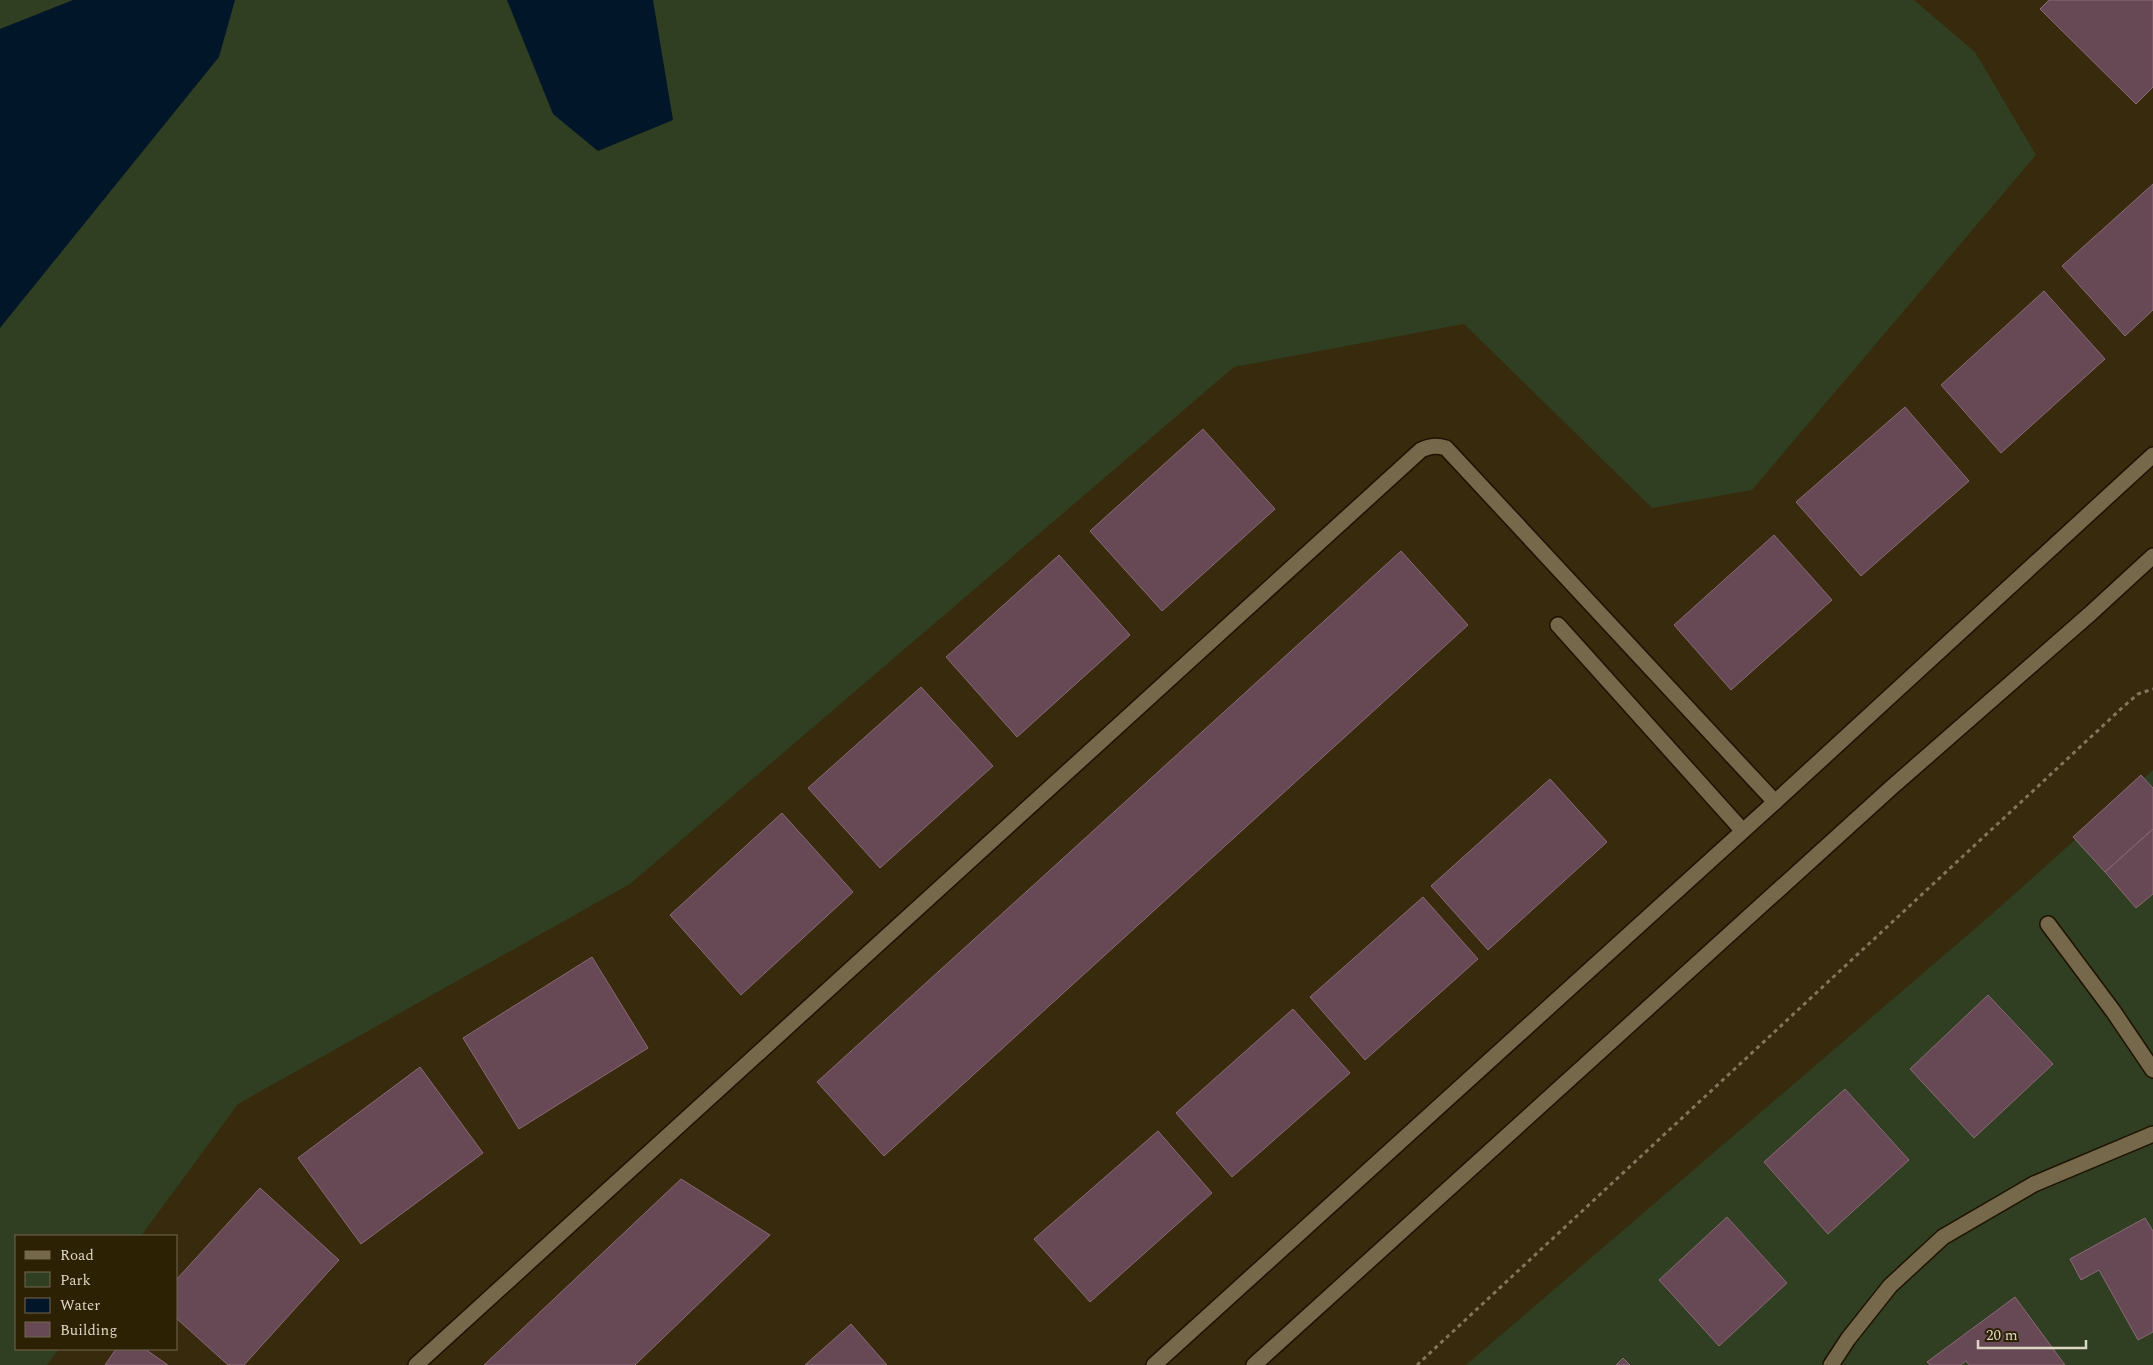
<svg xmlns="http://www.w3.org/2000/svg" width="2153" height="1365" font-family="Spectral,serif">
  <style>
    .green { fill: #303e21 }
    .water { fill: #02162a }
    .building { fill: #674855; stroke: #8b6977 }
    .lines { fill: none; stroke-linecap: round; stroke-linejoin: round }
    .minor-casing { stroke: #1e1200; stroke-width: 18 }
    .path { stroke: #81775f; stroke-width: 3; stroke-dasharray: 4 4; stroke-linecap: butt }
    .minor { stroke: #76684a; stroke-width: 15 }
  </style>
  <rect width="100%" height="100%" fill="#372a0d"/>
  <g class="green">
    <path d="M0 0H1914L1975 52 2036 155 1752 490 1652 508 1464 324 1234 367 630 884 238 1104 141 1236H16V1349H59L47 1365H0Z"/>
    <path d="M2153 770V1365H1466L1992 914Z"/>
  </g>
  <g class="water">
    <path d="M73 0H235L219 57 0 328V29Z"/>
    <path d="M507 0H653L673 120 598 151 553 114Z"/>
  </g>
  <g class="building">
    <path d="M2049 0H2153V87L2136 104 2040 9Z"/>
    <path d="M2153 184V310L2125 336 2062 266Z"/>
    <path d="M2044 291 2105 359 2001 453 1941 385Z"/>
    <path d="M1905 407 1969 481 1861 576 1796 502Z"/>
    <path d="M1203 429 1275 509 1162 611 1090 531Z"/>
    <path d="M1774 535 1832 600 1731 690 1674 625Z"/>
    <path d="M1401 551 1468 625 884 1156 817 1082Z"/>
    <path d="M1059 555 1130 635 1017 737 946 657Z"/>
    <path d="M921 687 993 766 880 868 808 788Z"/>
    <path d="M2141 775 2153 788V829L2105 872 2073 837Z"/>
    <path d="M1550 779 1607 842 1488 950 1431 886Z"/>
    <path d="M782 813 853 892 741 995 670 915Z"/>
    <path d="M2153 829V894L2136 908 2105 872Z"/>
    <path d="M1423 897 1478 959 1365 1060 1310 997Z"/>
    <path d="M592 957 648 1048 519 1129 463 1038Z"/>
    <path d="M1988 995 2053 1064 1974 1138 1910 1069Z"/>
    <path d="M1293 1009 1350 1073 1232 1177 1176 1113Z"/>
    <path d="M420 1067 483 1153 361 1244 298 1158Z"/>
    <path d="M1845 1089 1909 1160 1828 1234 1764 1162Z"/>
    <path d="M1158 1131 1212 1193 1090 1302 1034 1239Z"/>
    <path d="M681 1179 770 1235 635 1365H484Z"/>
    <path d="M260 1188 339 1260 244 1365H228L176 1318V1280Z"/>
    <path d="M1727 1217 1787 1283 1719 1346 1659 1280Z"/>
    <path d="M2145 1218 2153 1231V1332L2138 1340 2099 1270 2081 1280 2070 1259Z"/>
    <path d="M2015 1297 2065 1365H1969L1966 1361 1961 1365H1930L1927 1362Z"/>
    <path d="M851 1324 887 1365H805Z"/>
    <path d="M116 1349H145L168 1365H105Z"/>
    <path d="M1623 1358 1630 1365H1616Z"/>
  </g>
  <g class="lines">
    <defs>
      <g id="minor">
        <path d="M1558 625 1742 830"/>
        <path d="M2048 924 2113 1011 2153 1070"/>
        <path d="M416 1365 1421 450C1430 446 1436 445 1446 448L1775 802"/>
        <path d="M1154 1365 1775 802 2153 455"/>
        <path d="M1254 1365 1892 787 2091 613 2153 556"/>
        <path d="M1831 1365 1848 1339 1890 1286 1943 1237 2034 1184 2153 1134"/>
      </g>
    </defs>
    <use href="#minor" class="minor-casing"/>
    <path class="path" d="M1417 1365 2123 707 2138 694 2153 689"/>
    <use href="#minor" class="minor"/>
  </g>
  <rect x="15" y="1235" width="162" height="115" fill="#2d2104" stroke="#736951"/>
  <rect x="25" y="1251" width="25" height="8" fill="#76684a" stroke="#736951"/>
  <text x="60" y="1260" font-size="15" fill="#ddd6c5">Road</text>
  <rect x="25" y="1272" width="25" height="15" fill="#303e21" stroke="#736951"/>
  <text x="60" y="1285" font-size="15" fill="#ddd6c5">Park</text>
  <rect x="25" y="1298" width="25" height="15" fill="#02162a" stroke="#736951"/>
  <text x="60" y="1310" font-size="15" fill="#ddd6c5">Water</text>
  <rect x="25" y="1322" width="25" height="15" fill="#674855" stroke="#736951"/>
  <text x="60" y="1335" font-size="15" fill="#ddd6c5">Building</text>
  <path d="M1978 1340v8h108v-8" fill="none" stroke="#ddd6c5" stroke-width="2.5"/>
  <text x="1986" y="1340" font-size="15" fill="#ddd6c5" stroke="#2d2104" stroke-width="4" paint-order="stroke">20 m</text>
</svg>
